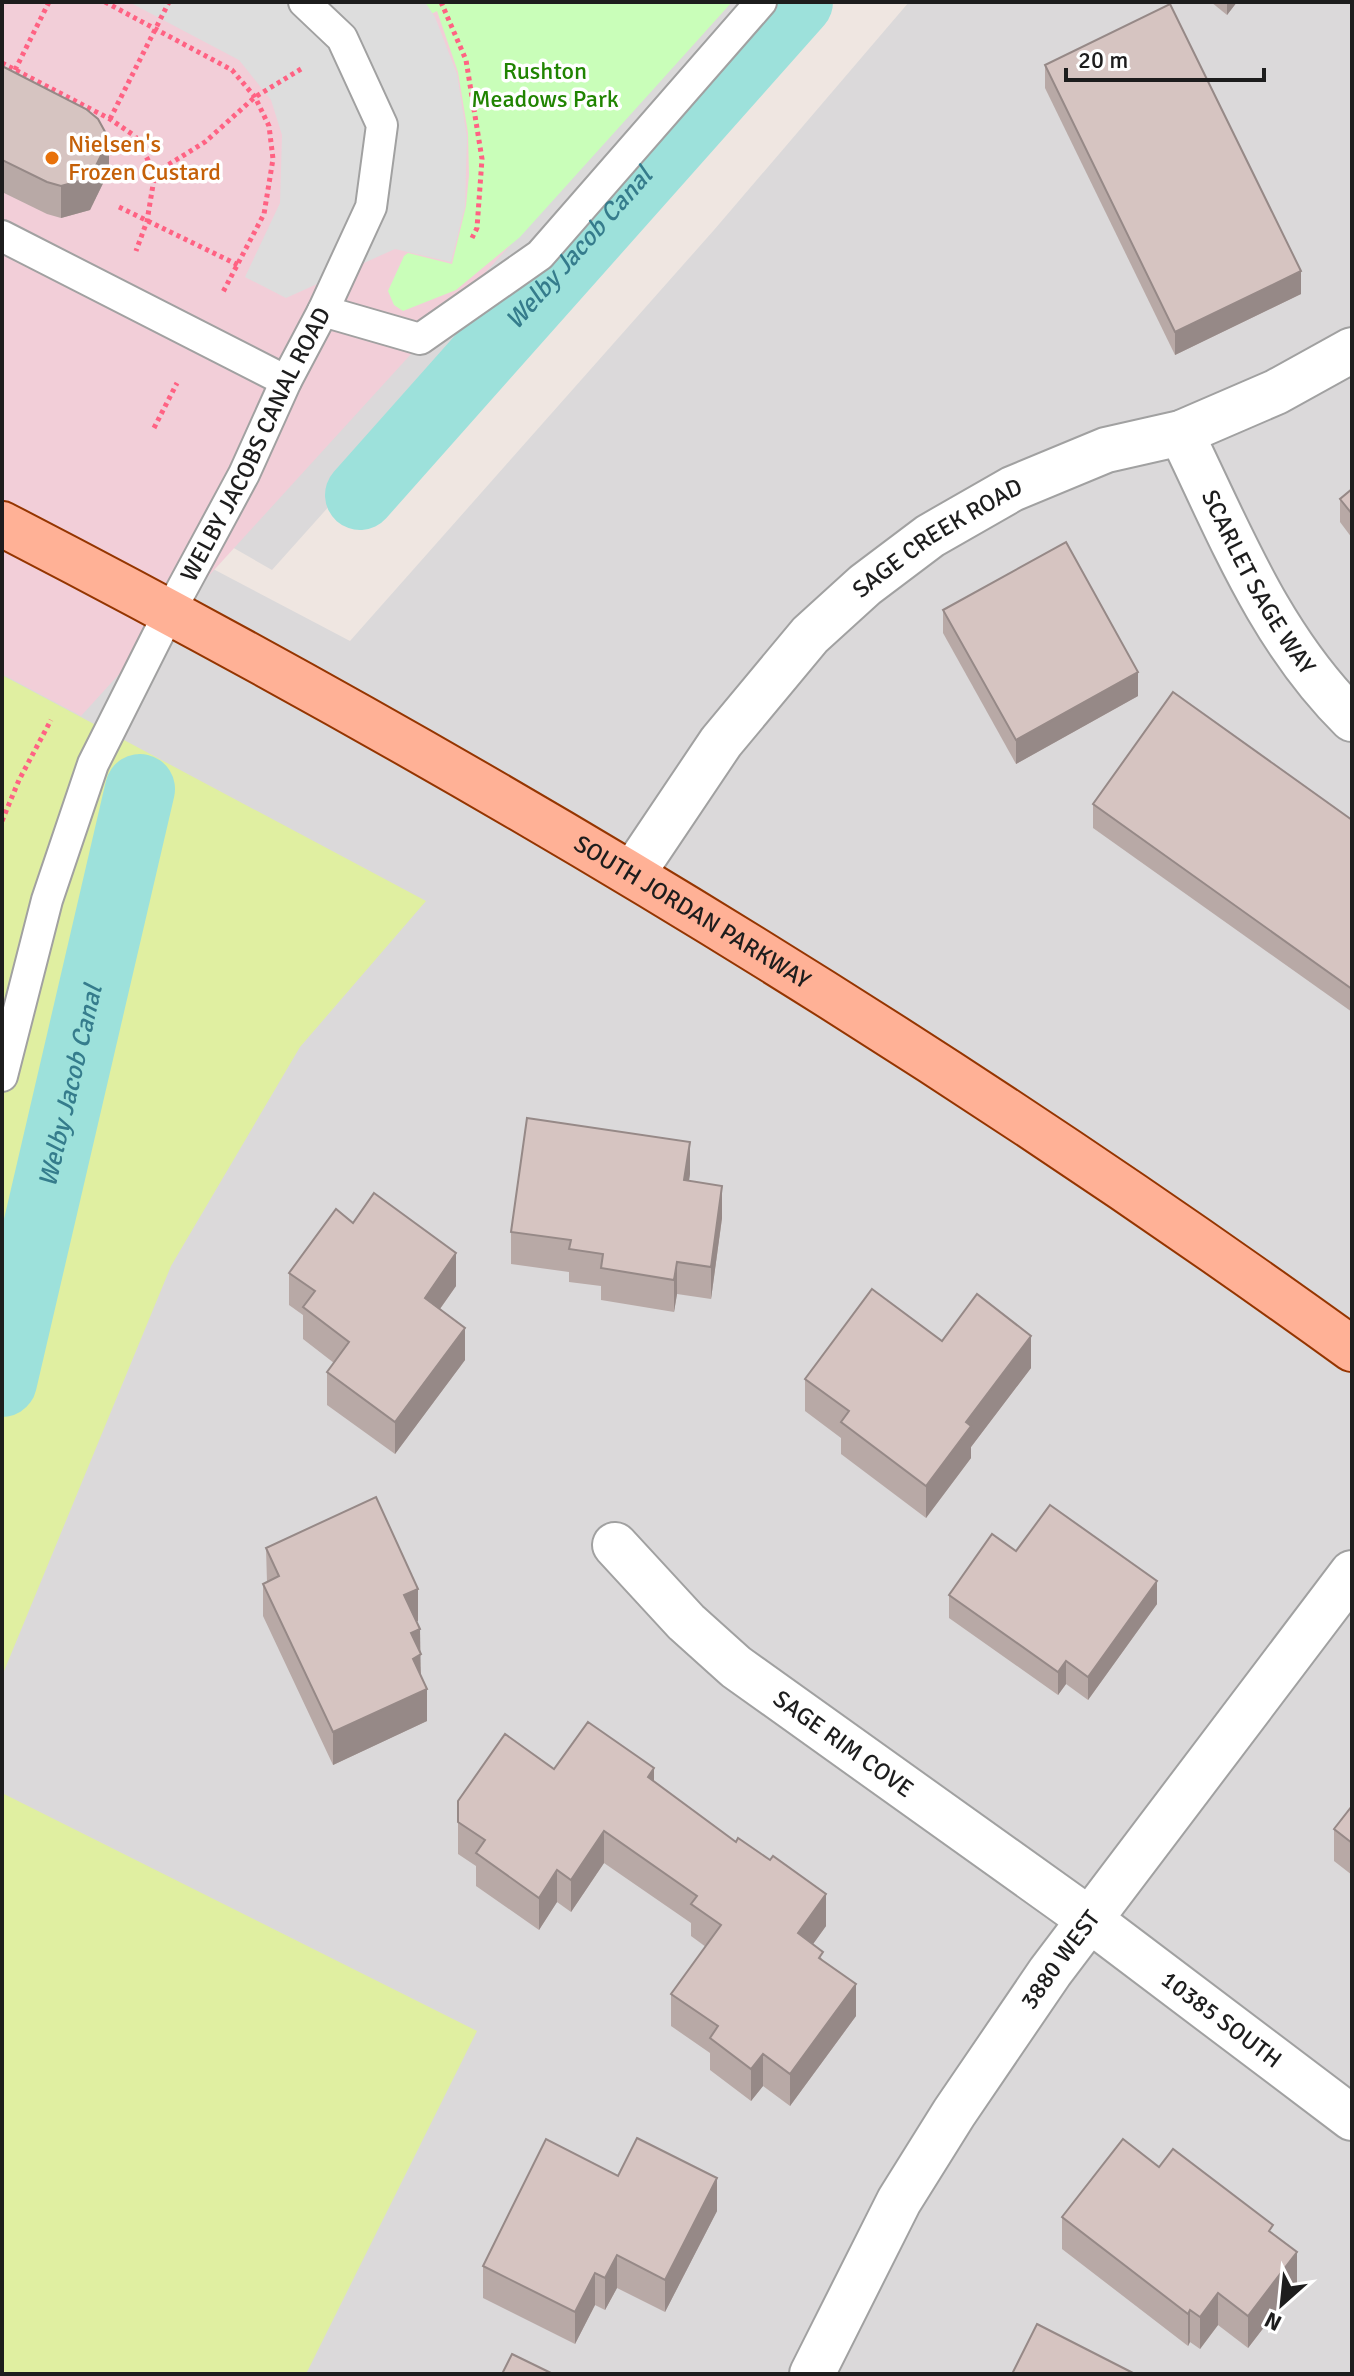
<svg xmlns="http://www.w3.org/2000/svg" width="1354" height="2376" font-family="Signika,sans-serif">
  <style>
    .residential { fill: #dbd9da }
    .commercial { fill: #f2ced8 }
    .grass { fill: #e0efa1 }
    .park { fill: #c9feb9 }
    .parking { fill: #ddd }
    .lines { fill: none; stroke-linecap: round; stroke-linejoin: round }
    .canal { stroke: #9de1db; stroke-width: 70 }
    .service-casing { stroke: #a1a1a1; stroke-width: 34 }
    .minor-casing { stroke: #a1a1a1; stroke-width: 48 }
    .primary-casing { stroke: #953500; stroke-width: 48 }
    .path { stroke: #ff6283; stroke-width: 5; stroke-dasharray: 4 4; stroke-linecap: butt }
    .service { stroke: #fff; stroke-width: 30 }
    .minor { stroke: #fff; stroke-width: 44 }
    .primary { stroke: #ffb196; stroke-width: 44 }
    .wall { fill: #b8a9a6 }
    .shaded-wall { fill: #968987 }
    .building { fill: #d6c4c1; stroke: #968987; stroke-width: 2 }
    .food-dot { fill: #e8710a; stroke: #fff; stroke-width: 3 }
    .labels { text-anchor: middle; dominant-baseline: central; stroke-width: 7; stroke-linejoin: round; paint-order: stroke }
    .park-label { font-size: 24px; fill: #208401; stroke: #fff }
    .food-label { font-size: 24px; fill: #c56008; stroke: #fff; text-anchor: start }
    .street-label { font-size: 24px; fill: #1d1d1d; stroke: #fff }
    .water-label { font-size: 26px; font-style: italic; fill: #357c8c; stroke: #fff }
  </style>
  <rect width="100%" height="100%" fill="#efe6e1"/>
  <g class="residential">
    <path d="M330 2H785L578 228 272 570 225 543Z"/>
    <path d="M909 2H1352V2374H2V458L350 641 714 230Z"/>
  </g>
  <path class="commercial" d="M2 2H732L81 716 2 674Z"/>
  <g class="grass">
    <path d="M2 675 426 901 300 1047 171 1266 2 1676Z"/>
    <path d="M2 1793 477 2031 306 2374H2Z"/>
  </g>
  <path class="park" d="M364 2H732L520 237 456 290 403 311 394 305 388 291 404 256 408 253 452 264 466 206 469 175 468 133 458 72 437 11 393 34Z"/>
  <path class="parking" d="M129 2H425L435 17 457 74 467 137 465 206 451 262 395 249 286 298 245 277 280 203 282 135 271 100 239 60Z"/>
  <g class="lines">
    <g class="canal">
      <path id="s1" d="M360 495 798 2"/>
      <path id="s2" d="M2 1382 140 789"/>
    </g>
    <defs>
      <g id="service">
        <path d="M2 236 286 381"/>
        <path d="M323 311 420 339 540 255 761 2"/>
        <path id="s3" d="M2 1076 47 900 93 764 170 611 244 474 286 381 323 311 371 207 382 125 342 38 304 2"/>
      </g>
      <g id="minor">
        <path id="s4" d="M1181 433C1230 534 1270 638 1352 719"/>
        <path id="s5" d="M633 873 721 742 810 635 865 585 930 536 1012 489 1106 450 1181 433 1276 392 1352 350"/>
        <path id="s6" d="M615 1545 686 1622 736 1667 1090 1920 1352 2118"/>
        <path id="s7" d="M812 2374 899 2201 954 2113 1050 1972 1352 1573"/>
      </g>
      <g id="primary">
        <path id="s8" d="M2 524C474 768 922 1038 1352 1349"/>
      </g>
    </defs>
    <use href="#service" class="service-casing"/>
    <use href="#minor" class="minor-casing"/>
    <use href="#primary" class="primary-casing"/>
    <g class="path">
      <path d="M105 2 232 70 255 97 269 126 273 159 264 214 223 292"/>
      <path d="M441 2 466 60 482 159 477 228 472 238"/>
      <path d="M2 63 110 119 135 136 155 173 147 221 136 251"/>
      <path d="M15 70 49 2"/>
      <path d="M110 119 169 2"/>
      <path d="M155 173 205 142 255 97 301 69"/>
      <path d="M119 207 238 265"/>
      <path d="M154 428 177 383"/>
      <path d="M2 821 19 780 51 720"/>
    </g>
    <use href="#service" class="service"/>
    <use href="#minor" class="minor"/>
    <use href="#primary" class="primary"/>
  </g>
  <g class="wall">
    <path d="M1211 2H1237L1227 15Z"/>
    <path d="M1045 65 1301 294 1175 355 1045 88Z"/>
    <path d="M2 66 109 171 90 210 61 218 47 214 2 192Z"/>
    <path d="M1352 489V538L1340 522V499Z"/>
    <path d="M943 610 1138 696 1016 764 943 633Z"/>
    <path d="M1093 804 1352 820V1012L1093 828Z"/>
    <path d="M690 1174 689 1180 722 1218 711 1299 677 1294 674 1312 601 1300V1286L569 1282V1272L511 1264V1232Z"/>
    <path d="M353 1223 456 1286 440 1309 465 1360 395 1454 327 1405V1372L334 1363 303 1339V1315L289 1305V1273Z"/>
    <path d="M942 1341 1031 1368 971 1447V1458L926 1518 841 1454V1438L805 1411V1379Z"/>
    <path d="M266 1548 418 1621 416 1622 421 1677 427 1721 333 1765 263 1616V1584L267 1582Z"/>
    <path d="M1016 1551 1157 1604 1088 1700 1066 1684 1058 1695 949 1618V1595Z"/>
    <path d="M554 1769 654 1782 826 1926 813 1944 856 2016 790 2106 763 2086 751 2101 710 2070V2053L671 2026V1994L706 1947 691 1936V1923L604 1863 571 1912 557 1902 539 1930 476 1886V1866L458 1854V1801Z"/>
    <path d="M1352 1806V1875L1334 1861V1829Z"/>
    <path d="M1159 2167 1273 2234 1297 2284 1248 2348 1218 2325 1200 2349 1190 2342 1188 2346 1062 2249V2217Z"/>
    <path d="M618 2176 717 2211 665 2312 617 2288 605 2310 595 2305 575 2344 483 2298V2266Z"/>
  </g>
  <g class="shaded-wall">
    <path d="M1227 2H1237L1227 15Z"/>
    <path d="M109 139V171L90 210 61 218V186Z"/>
    <path d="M1301 271V294L1175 355V332Z"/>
    <path d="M1138 672V696L1016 764V740Z"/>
    <path d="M690 1142V1174L684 1212V1180Z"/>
    <path d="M722 1186V1218L711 1299V1267Z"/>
    <path d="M456 1253V1286L425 1330V1298Z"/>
    <path d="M677 1262V1294L674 1312V1280Z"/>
    <path d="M465 1328V1360L395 1454V1422Z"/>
    <path d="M1031 1336V1368L971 1447V1458L926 1518V1486L966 1422Z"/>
    <path d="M1157 1581V1604L1088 1700V1677Z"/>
    <path d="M418 1589V1621L404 1627V1595Z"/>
    <path d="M420 1629 421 1686 413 1691 411 1633Z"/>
    <path d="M1066 1661V1684L1058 1695V1672Z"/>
    <path d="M427 1689V1721L333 1765V1732Z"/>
    <path d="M654 1768V1800L648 1777Z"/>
    <path d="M604 1831V1863L571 1912V1880Z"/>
    <path d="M557 1870V1902L539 1930V1898Z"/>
    <path d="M826 1894V1926L798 1965V1933Z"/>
    <path d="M856 1984V2016L790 2106V2074Z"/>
    <path d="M763 2054V2086L751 2101V2069Z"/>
    <path d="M717 2178V2211L665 2312V2280Z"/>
    <path d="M1297 2252V2284L1248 2348V2316Z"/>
    <path d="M617 2255V2288L605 2310V2278Z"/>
    <path d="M595 2273V2305L575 2344V2312Z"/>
    <path d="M1218 2293V2325L1200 2349V2317Z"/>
    <path d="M1190 2310V2342L1188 2346V2314Z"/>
  </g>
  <g class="building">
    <path d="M1170 4 1301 271 1175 332 1045 65Z"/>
    <path d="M2 66 86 109 98 119 109 139 90 178 61 186 47 182 2 160Z"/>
    <path d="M1352 489V514L1340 499Z"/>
    <path d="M1066 542 1138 672 1016 740 943 610Z"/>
    <path d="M1173 692 1352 820V989L1093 804Z"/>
    <path d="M527 1118 690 1142 684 1180 722 1186 711 1267 677 1262 674 1280 601 1268 603 1254 569 1249 571 1240 511 1232Z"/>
    <path d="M374 1193 456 1253 425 1298 465 1328 395 1422 327 1372 349 1342 303 1307 315 1291 289 1273 336 1209 353 1223Z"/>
    <path d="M872 1289 942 1341 977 1294 1031 1336 966 1422 971 1426 926 1486 841 1422 849 1411 805 1379Z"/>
    <path d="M376 1497 418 1589 404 1595 420 1629 411 1633 421 1654 413 1659 427 1689 333 1732 263 1584 279 1576 266 1548Z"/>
    <path d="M1050 1505 1157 1581 1088 1677 1066 1661 1058 1672 949 1595 992 1534 1016 1551Z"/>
    <path d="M588 1722 654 1768 648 1777 736 1842 738 1838 770 1860 773 1856 826 1894 798 1933 823 1952 819 1958 856 1984 790 2074 763 2054 751 2069 710 2038 718 2026 671 1994 721 1925 691 1904 697 1896 604 1831 571 1880 557 1870 539 1898 476 1853 485 1840 458 1822V1801L505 1734 554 1769Z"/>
    <path d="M1352 1806V1843L1334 1829Z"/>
    <path d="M637 2138 717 2178 665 2280 617 2255 605 2278 595 2273 575 2312 483 2266 546 2139 618 2176Z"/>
    <path d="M1123 2139 1159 2167 1173 2149 1273 2225 1269 2231 1297 2252 1248 2316 1218 2293 1200 2317 1190 2310 1188 2314 1062 2217Z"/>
    <path d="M1037 2324 1135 2374H1012Z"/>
    <path d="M512 2354 553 2374H502Z"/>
  </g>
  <circle class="food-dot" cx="52" cy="158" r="8"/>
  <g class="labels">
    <g class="park-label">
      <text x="545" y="71">Rushton<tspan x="545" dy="28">Meadows Park</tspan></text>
    </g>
    <g class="food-label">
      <text x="68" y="144">Nielsen's<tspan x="68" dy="28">Frozen Custard</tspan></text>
    </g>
    <g class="street-label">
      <text stroke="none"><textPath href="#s3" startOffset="684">WELBY JACOBS CANAL ROAD</textPath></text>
      <text stroke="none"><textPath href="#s5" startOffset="458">SAGE CREEK ROAD</textPath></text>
      <text stroke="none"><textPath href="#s4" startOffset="168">SCARLET SAGE WAY</textPath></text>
      <text stroke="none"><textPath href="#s8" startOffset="792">SOUTH JORDAN PARKWAY</textPath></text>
      <text stroke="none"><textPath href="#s6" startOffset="304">SAGE RIM COVE</textPath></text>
      <text stroke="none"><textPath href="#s7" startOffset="484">3880 WEST</textPath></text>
      <text stroke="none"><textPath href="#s6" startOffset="772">10385 SOUTH</textPath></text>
    </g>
    <g class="water-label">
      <text stroke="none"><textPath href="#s1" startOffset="330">Welby Jacob Canal</textPath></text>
      <text stroke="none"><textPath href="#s2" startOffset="304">Welby Jacob Canal</textPath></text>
    </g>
  </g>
  <rect width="1354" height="2376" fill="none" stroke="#1d1d1d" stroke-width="8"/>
  <g transform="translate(1282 2304) rotate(207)" stroke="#ffffff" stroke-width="6" paint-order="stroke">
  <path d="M0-6L14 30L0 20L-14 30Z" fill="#1d1d1d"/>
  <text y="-12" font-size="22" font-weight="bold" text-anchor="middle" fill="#1d1d1d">N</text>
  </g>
  <path d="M1066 68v12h198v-12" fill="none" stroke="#1d1d1d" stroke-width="4"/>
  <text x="1078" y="68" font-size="24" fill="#1d1d1d" stroke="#ffffff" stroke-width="6" paint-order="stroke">20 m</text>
</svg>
